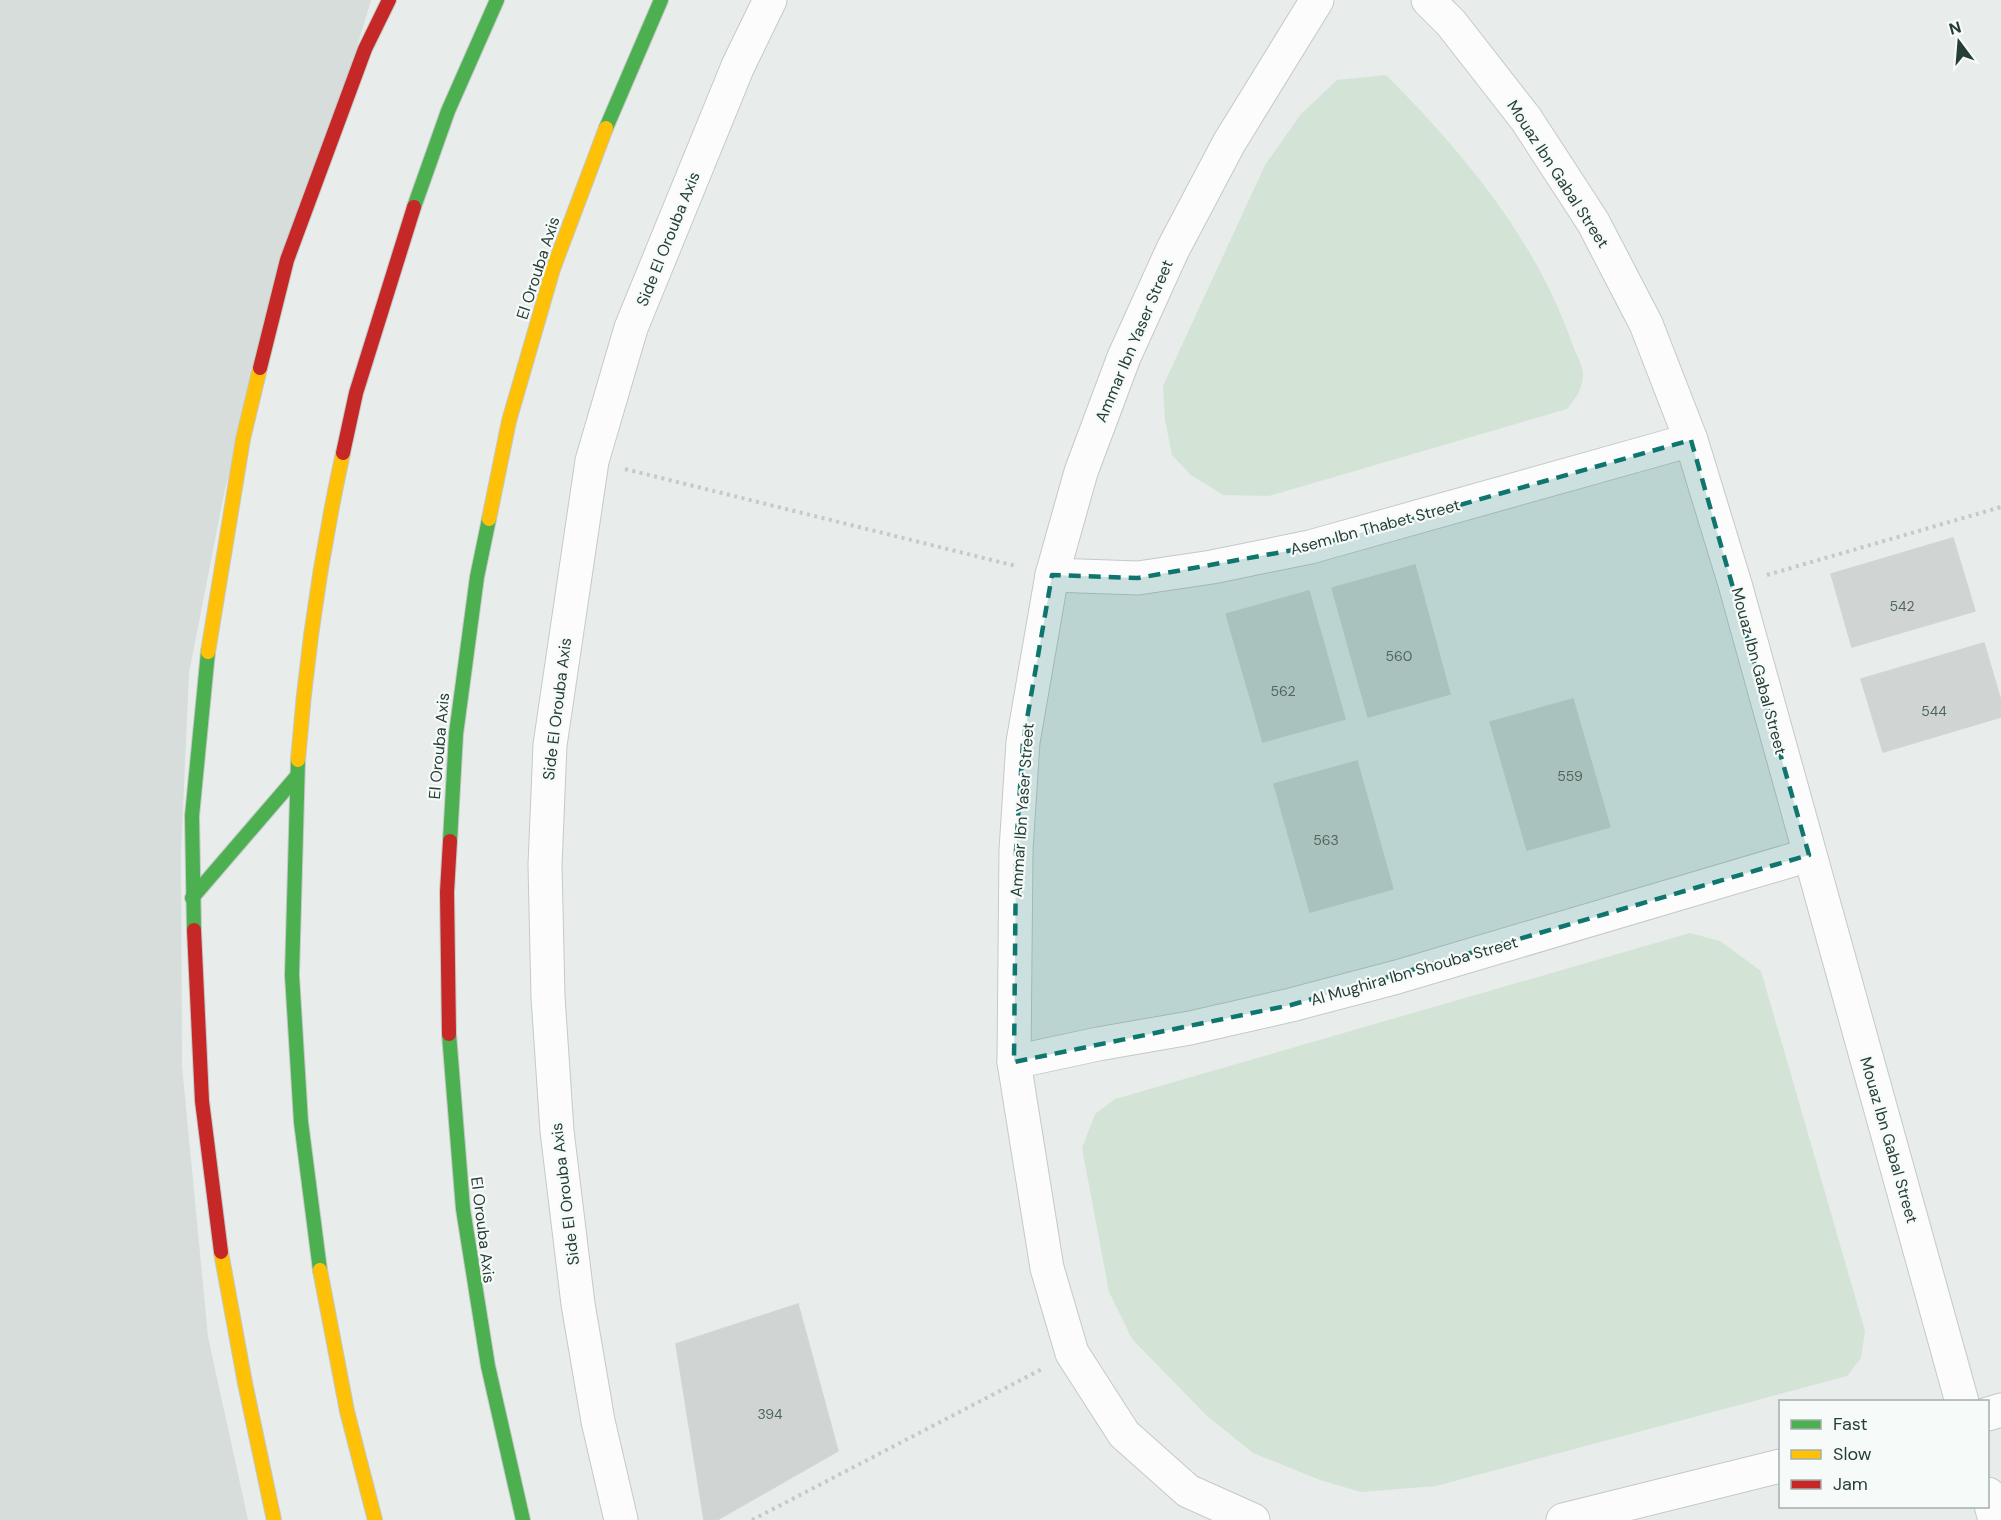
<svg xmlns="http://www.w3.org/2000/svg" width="2001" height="1520" font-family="'DM Sans',sans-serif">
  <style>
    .built { fill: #d6ddda }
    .green { fill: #d3e4d7 }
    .building { fill: #d0d5d3; stroke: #d1d5d3; stroke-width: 1.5 }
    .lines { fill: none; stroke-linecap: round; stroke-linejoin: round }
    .street-casing { stroke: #c5c9c7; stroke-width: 35 }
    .fast-casing { stroke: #c3c9c7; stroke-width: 16 }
    .slow-casing { stroke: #c3c9c7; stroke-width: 16 }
    .jam-casing { stroke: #c3c9c7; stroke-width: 16 }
    .path { stroke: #c3cbc7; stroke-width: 4; stroke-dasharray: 3 4.5; stroke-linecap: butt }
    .street { stroke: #fcfcfc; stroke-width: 33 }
    .fast { stroke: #4caf50; stroke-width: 14 }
    .slow { stroke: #ffc107; stroke-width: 14 }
    .jam { stroke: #c62828; stroke-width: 14 }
    .marked { fill: #0f766e; fill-opacity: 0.2; stroke: #0f766e; stroke-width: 4.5; stroke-dasharray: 12 8; stroke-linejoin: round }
    .labels { text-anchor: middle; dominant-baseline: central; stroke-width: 4.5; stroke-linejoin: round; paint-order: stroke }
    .number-label { font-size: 14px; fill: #51655e }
    .street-label { font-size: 16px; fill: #263f36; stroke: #f6faf8 }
  </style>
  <rect width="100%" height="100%" fill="#e8ecea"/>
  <path class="built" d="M0 0H371L225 489 189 673 181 854 182 1066 208 1337 248 1520H0Z"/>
  <g class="green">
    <path d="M1386 75C1463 152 1536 240 1572 343 1575 352 1584 367 1583 377 1582 390 1575 399 1567 409L1269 496 1223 495 1191 475 1172 455 1165 420 1163 386 1265 165 1301 114 1337 80Z"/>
    <path d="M1690 933 1720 941 1761 971 1865 1331 1861 1358 1847 1376 1436 1486 1361 1492 1320 1480 1253 1453 1206 1415 1132 1339 1109 1292 1082 1148 1095 1114 1115 1099Z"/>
  </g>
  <g class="building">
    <path d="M1953 538 1975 611 1852 647 1831 574Z"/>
    <path d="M1415 565 1450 694 1368 717 1332 588Z"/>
    <path d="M1309 591 1345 719 1263 742 1226 614Z"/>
    <path d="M1984 643 2001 701V717L1883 752 1861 679Z"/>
    <path d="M1573 699 1610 827 1527 850 1490 722Z"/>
    <path d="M1357 761 1393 889 1310 912 1274 784Z"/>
    <path d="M798 1304 838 1451 717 1520H704L676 1344Z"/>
  </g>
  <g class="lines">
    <defs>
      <g id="street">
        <path d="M1428 0 1451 23 1526 119 1593 222 1646 324 1691 440 1735 584 1962 1402"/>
        <path d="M1052 575 1138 578 1212 567 1310 547 1691 440"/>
        <path d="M1014 1062 1098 1044 1190 1028 1291 1005 1397 977 1809 855"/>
        <path d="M1988 1414 2001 1410"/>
        <path d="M1988 1494 1995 1520"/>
        <path d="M621 1520 598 1421 578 1304 557 1131 548 997 545 865 550 745 592 461 631 328 738 66 770 0"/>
        <path d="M1253 1520 1188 1491 1124 1434 1072 1353 1047 1268 1014 1062 1016 850 1023 742 1052 575 1081 472 1124 357 1173 249 1229 143 1317 0"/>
        <path d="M1563 1520 1780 1466"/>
      </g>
      <g id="fast">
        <path d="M606 128 661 0"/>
        <path d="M414 207 448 111 497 0"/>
        <path d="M298 760 292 975 301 1122 320 1270"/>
        <path d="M450 841 456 734 477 577 489 519"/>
        <path d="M192 898 297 776"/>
        <path d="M194 930 192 816 208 652"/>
        <path d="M449 1034 463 1209 488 1366 523 1520"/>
      </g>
      <g id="slow">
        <path d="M489 519 509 421 553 269 606 128"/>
        <path d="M208 652 243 439 260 368"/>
        <path d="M298 760C306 656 321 554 343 453"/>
        <path d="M221 1252 245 1383 274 1520"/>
        <path d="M320 1270 347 1411 375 1520"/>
      </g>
      <g id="jam">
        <path d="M260 368 287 260 365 49 389 0"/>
        <path d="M343 453 356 393 414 207"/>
        <path d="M194 930 202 1101 221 1252"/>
        <path d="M449 1034 447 892 450 841"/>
      </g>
    </defs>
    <use href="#street" class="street-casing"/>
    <use href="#fast" class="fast-casing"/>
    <use href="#slow" class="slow-casing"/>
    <use href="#jam" class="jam-casing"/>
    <g class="path">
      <path d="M625 469 1016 566"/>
      <path d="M1767 575 2001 507"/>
      <path d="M752 1520 1042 1369"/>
    </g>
    <use href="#street" class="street"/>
    <use href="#fast" class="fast"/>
    <use href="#slow" class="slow"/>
    <use href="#jam" class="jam"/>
  </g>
  <path class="marked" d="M1691 440 1809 855 1291 1005 1014 1062 1016 850 1023 742 1052 575 1138 578 1310 547Z"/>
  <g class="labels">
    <g class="number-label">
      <text x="1902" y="606">542</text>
      <text x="1399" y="656">560</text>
      <text x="1283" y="691">562</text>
      <text x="1934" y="711">544</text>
      <text x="1570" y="776">559</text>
      <text x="1326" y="840">563</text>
      <text x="770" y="1414">394</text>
    </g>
    <g class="street-label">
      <text transform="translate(1558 174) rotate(57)">Mouaz Ibn Gabal Street</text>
      <text transform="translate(668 239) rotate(-68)">Side El Orouba Axis</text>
      <text transform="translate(538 268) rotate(-72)">El Orouba Axis</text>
      <text transform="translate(1134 341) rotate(-67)">Ammar Ibn Yaser Street</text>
      <text transform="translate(1375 527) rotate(-15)">Asem Ibn Thabet Street</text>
      <text transform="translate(1759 671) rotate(75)">Mouaz Ibn Gabal Street</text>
      <text transform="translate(557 709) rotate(-83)">Side El Orouba Axis</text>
      <text transform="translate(439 746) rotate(-85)">El Orouba Axis</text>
      <text transform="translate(1022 810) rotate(-86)">Ammar Ibn Yaser Street</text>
      <text transform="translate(1414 971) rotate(-16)">Al Mughira Ibn Shouba Street</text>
      <text transform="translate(1889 1140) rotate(74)">Mouaz Ibn Gabal Street</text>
      <text transform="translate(565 1194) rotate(-97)">Side El Orouba Axis</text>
      <text transform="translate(483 1230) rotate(83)">El Orouba Axis</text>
    </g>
  </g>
  <rect x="1779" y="1400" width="210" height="108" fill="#f6faf8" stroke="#a3afaa" stroke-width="1.5"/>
  <rect x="1791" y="1420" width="30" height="9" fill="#4caf50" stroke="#a3afaa" stroke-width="1.5"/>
  <text x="1833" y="1430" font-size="18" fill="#263f36">Fast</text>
  <rect x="1791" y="1450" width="30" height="9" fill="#ffc107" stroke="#a3afaa" stroke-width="1.5"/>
  <text x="1833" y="1460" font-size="18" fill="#263f36">Slow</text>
  <rect x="1791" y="1480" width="30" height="9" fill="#c62828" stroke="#a3afaa" stroke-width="1.5"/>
  <text x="1833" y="1490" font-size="18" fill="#263f36">Jam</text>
  <g transform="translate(1959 42) rotate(344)" stroke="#f6faf8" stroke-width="4.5" paint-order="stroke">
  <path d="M0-4.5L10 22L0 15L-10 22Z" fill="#263f36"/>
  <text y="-9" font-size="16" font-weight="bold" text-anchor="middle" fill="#263f36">N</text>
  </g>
</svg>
